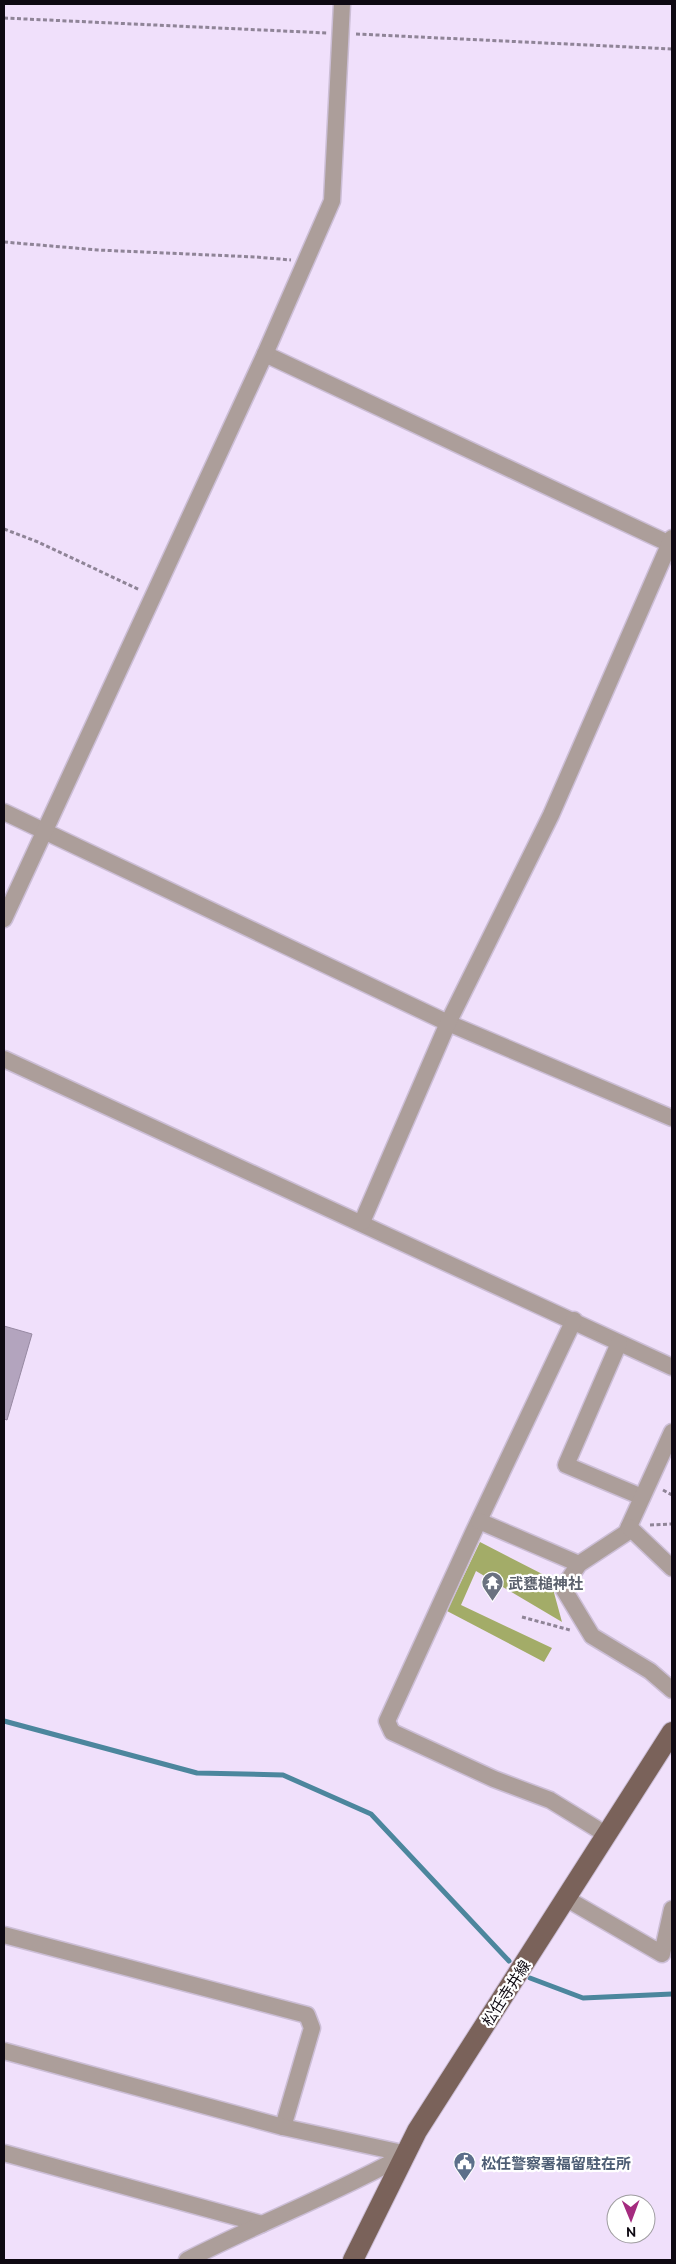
<svg xmlns="http://www.w3.org/2000/svg" width="676" height="2264" font-family="Ubuntu,'Noto Sans JP',sans-serif">
  <style>
    .forest { fill: #a3ac68 }
    .lines { fill: none; stroke-linecap: round; stroke-linejoin: round }
    .stream { stroke: #4c869d; stroke-width: 5 }
    .building { fill: #b3a4be; stroke: #9789a2 }
    .minor-casing { stroke: #ccbed6; stroke-width: 19 }
    .major-casing { stroke: #ccbed6; stroke-width: 22 }
    .path { stroke: #8f8497; stroke-width: 3; stroke-dasharray: 4 2.5; stroke-linecap: butt }
    .minor { stroke: #ac9e9a; stroke-width: 16 }
    .major { stroke: #7a625a; stroke-width: 20 }
    .labels { text-anchor: middle; dominant-baseline: central; stroke-width: 4.5; stroke-linejoin: round; paint-order: stroke }
    .worship-label { font-size: 15px; font-weight: bold; fill: #5b616d; stroke: #fff; text-anchor: start }
    .street-label { font-size: 15px; fill: #0e0912; stroke: #fff }
    .service-label { font-size: 15px; font-weight: bold; fill: #4e5e75; stroke: #fff; text-anchor: start }
  </style>
  <rect width="100%" height="100%" fill="#f0e0fb"/>
  <path class="forest" d="M480 1542 550 1578 562 1622 476 1571 461 1605 552 1648 544 1662 447 1611Z"/>
  <g class="lines">
    <g class="stream">
      <path d="M4 1721 197 1773 283 1775 371 1814 509 1961"/>
      <path d="M530 1978 583 1998 672 1994"/>
    </g>
  </g>
  <path class="building" d="M4 1326 32 1334 7 1420 4 1419Z"/>
  <g class="lines">
    <defs>
      <g id="minor">
        <path d="M265 354 672 545"/>
        <path d="M4 812 448 1023 672 1118"/>
        <path d="M4 919 265 354 332 201 342 4"/>
        <path d="M4 1059 672 1367"/>
        <path d="M362 1222 448 1023 551 815 672 538"/>
        <path d="M574 1320 473 1533 387 1721 392 1732 494 1779 550 1800 607 1835"/>
        <path d="M619 1343 566 1465 642 1497"/>
        <path d="M672 1432 626 1533 579 1564 563 1588 592 1636 650 1671 672 1690"/>
        <path d="M479 1521 579 1564"/>
        <path d="M629 1527 672 1568"/>
        <path d="M567 1899 662 1954 672 1909"/>
        <path d="M4 1935 307 2015 312 2028 283 2127"/>
        <path d="M4 2051 283 2127 407 2154"/>
        <path d="M4 2153 262 2224"/>
        <path d="M187 2260C259 2223 335 2194 407 2154"/>
      </g>
      <path id="major" d="M353 2260 417 2131 672 1732"/>
    </defs>
    <use href="#minor" class="minor-casing"/>
    <use href="#major" class="major-casing"/>
    <g class="path">
      <path d="M4 18 327 33"/>
      <path d="M356 34 672 49"/>
      <path d="M4 242 98 250 256 257 291 260"/>
      <path d="M4 529 38 542 140 590"/>
      <path d="M663 1490 672 1495"/>
      <path d="M650 1525 672 1524"/>
      <path d="M522 1617 570 1630"/>
    </g>
    <use href="#minor" class="minor"/>
    <use href="#major" class="major"/>
  </g>
  <defs>
    <symbol id="temple-pin" viewBox="-11 -11 22 30"><path d="M0 17L-7.5 6A9.5 9.5 0 1 1 7.5 6Z" fill="#6b7280" stroke="#fff"/><path d="M0-6L5-2H3V0L6.5 2.5H4V6H1.5V3h-3V6H-4V2.5H-6.5L-3 0V-2H-5Z" fill="#fff"/></symbol>
    <symbol id="civic-pin" viewBox="-11 -11 22 30"><path d="M0 17L-7.5 6A9.5 9.5 0 1 1 7.5 6Z" fill="#5c6f8a" stroke="#fff"/><path d="M-.6-6.5H3V-4.5H.6V-3L4-1V1h2V6H-6V1h2V-1L-.6-3ZM-1.2 2.5V6h2.4V2.5Z" fill="#fff"/></symbol>
  </defs>
  <g fill-rule="evenodd">
    <use href="#temple-pin" x="480" y="1570" width="25" height="34"/>
    <use href="#civic-pin" x="452" y="2150" width="25" height="34"/>
  </g>
  <g class="labels">
    <g class="worship-label">
      <text x="508" y="1583">武甕槌神社</text>
    </g>
    <g class="street-label">
      <text transform="translate(506 1993) rotate(-57)">松任寺井線</text>
    </g>
    <g class="service-label">
      <text x="481" y="2163">松任警察署福留駐在所</text>
    </g>
  </g>
  <rect width="676" height="2264" fill="none" stroke="#0e0912" stroke-width="10"/>
  <g transform="translate(631 2219) rotate(179)"><circle r="24" fill="#ffffff" stroke="#9f9da0"/>
  <path d="M0-4L9 19L0 12L-9 19Z" fill="#a52b7f"/>
  <text y="-8" font-size="14" font-weight="bold" text-anchor="middle" fill="#0e0912">N</text>
  </g>
</svg>
